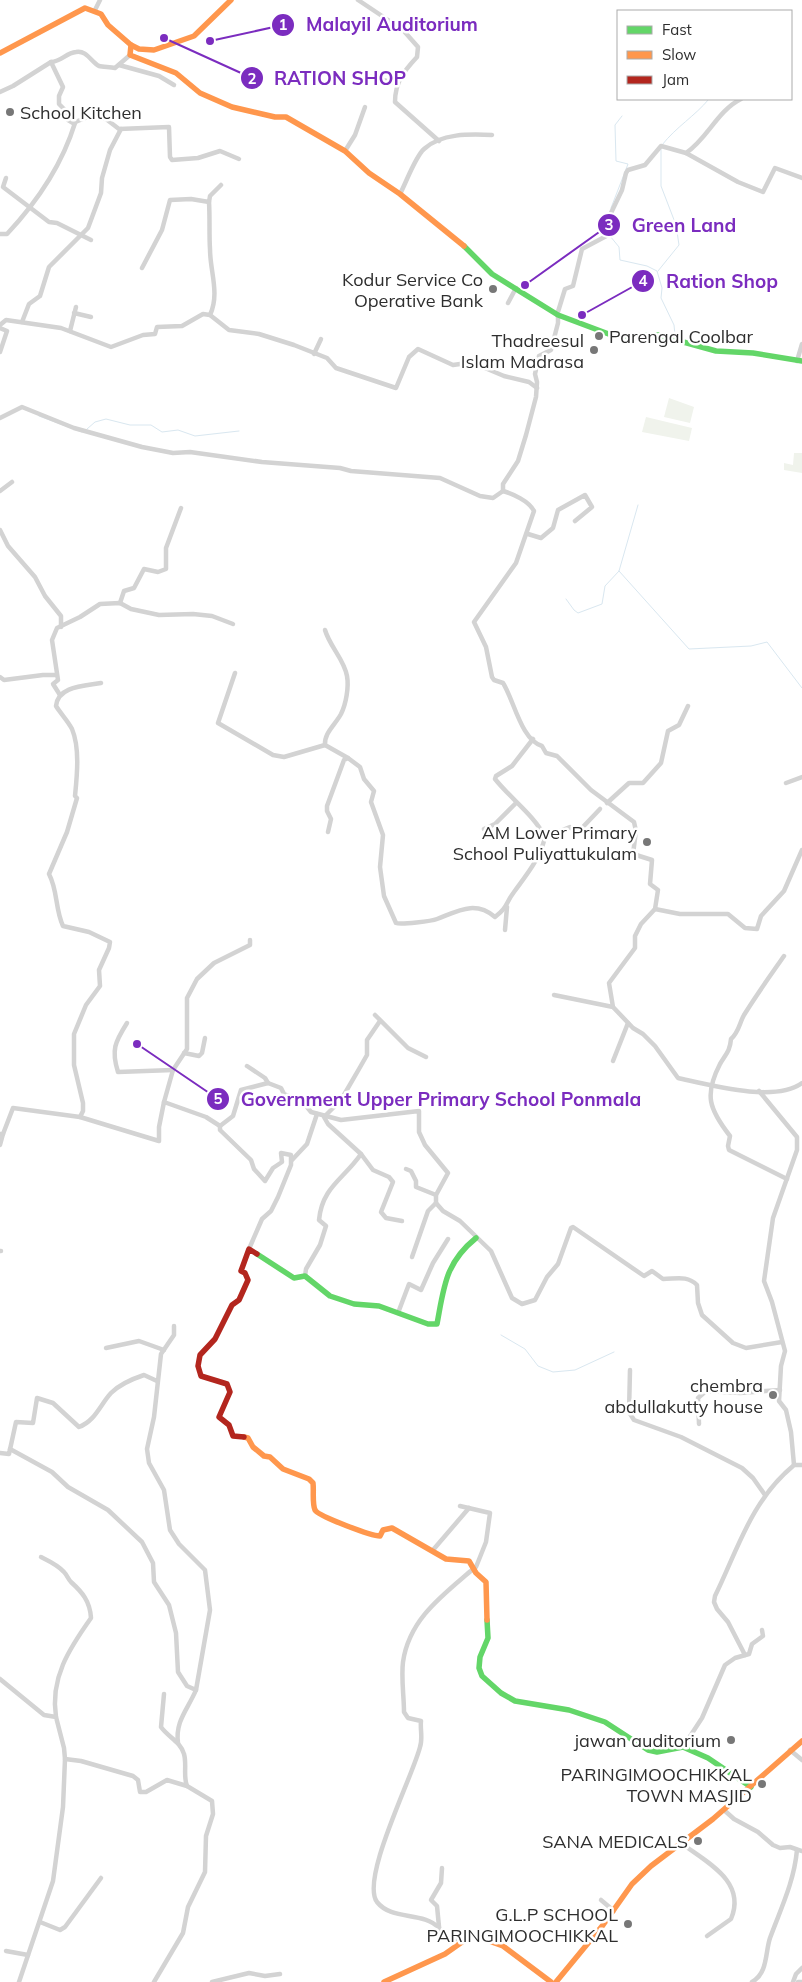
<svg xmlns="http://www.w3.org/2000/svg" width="802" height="1982" font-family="Mulish,sans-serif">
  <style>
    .green { fill: #f0f3ec }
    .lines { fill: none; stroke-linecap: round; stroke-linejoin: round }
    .stream { stroke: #d9e7f0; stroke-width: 1 }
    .street { stroke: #d3d3d3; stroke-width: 4.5 }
    .fast { stroke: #63d668; stroke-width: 5.5 }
    .slow { stroke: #ff974d; stroke-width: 5.5 }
    .jam { stroke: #b3261e; stroke-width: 5.5 }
    .poi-dot { fill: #777; stroke: #fff; stroke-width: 2 }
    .labels { text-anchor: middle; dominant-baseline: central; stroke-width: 5; stroke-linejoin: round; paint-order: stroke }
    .poi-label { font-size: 18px; fill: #2e2e2e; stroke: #fff; text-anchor: end }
    .leader { fill: none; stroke: #7b2cbf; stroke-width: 2 }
    .callout-dot { fill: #7b2cbf; stroke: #fff; stroke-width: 2 }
    .mark-label { font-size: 15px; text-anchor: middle; font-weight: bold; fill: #fff }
    .callout-label { font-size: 19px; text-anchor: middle; font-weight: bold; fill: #7b2cbf; stroke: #fff; stroke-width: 5; stroke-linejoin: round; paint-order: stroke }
  </style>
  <rect width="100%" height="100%" fill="#fff"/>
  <g class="green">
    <path d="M669 398 694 407 690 423 664 417Z"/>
    <path d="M646 417 692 428 689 441 642 432Z"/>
    <path d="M794 453H802V473L784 470V463L793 465Z"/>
  </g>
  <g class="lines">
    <g class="stream">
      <path d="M662 145C676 127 695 116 709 99"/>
      <path d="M611 208 628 164 616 161 615 125 622 116"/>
      <path d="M609 214V232"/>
      <path d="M610 236 619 247 620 260 647 266 657 271 662 288 661 298 674 325 675 335"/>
      <path d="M658 271 679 245 676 225 661 186V149"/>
      <path d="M39 416 82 432"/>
      <path d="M87 429 95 422 106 419 130 425H151L162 432 178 430 195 436 239 431"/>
      <path d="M619 571 689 649 751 646 767 642 802 688"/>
      <path d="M566 599 574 610 578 613 602 604 605 586 619 571 638 505"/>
      <path d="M501 1335 525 1349 538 1366 553 1372 575 1370 614 1352"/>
    </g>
    <g class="street">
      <path d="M358 0 403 30 418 47 417 57C404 71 395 82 395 102L439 141"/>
      <path d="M95 10 100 0"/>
      <path d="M51 62 63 87 59 96V104L67 112 68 120 73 123 90 116 106 119 119 129 169 127 170 157 172 160 198 158 220 151 239 159"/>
      <path d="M119 65 159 76 174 85"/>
      <path d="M358 76 372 77 398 84"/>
      <path d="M0 92 13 86 51 62C62 61 66 53 76 52 87 50 91 62 99 66 103 67 110 67 115 68L130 55"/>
      <path d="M345 151 355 135 365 107"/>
      <path d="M686 153 738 182 763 192 775 168 802 178"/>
      <path d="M6 178 3 187 49 222 57 223 91 240"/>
      <path d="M400 194C406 183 415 157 424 149 441 133 470 134 492 135"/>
      <path d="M209 202C210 218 209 234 210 249 210 272 220 293 210 315"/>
      <path d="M0 234H7C37 202 62 165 75 123"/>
      <path d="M142 268 162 230 170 200 191 199 209 202 210 196 221 185"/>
      <path d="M508 303 516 288"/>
      <path d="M74 313 91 317"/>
      <path d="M557 315 565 289 573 286 582 249 612 233 611 213 622 190 626 173 628 170 645 165 661 146 686 153C708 138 717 111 741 99"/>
      <path d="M22 322 29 304 40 296 49 267 88 228 101 193 102 178 110 150 121 129"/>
      <path d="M0 325 6 320 61 328 111 347 143 335 155 334 157 327 182 326 203 314 210 315 229 330 259 334 294 345 327 358 336 368 396 388 409 357 418 349 453 365 467 363 485 368 504 376 529 382 537 388"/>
      <path d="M0 328 7 331 0 352"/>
      <path d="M70 331 76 307"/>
      <path d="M314 354 321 339"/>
      <path d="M797 361 802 344"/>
      <path d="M0 418 22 407 74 428 142 447 173 453 190 452 262 462 340 468 351 471 440 478 480 496 493 498 503 491"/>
      <path d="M0 491 12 482"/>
      <path d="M503 491C513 494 529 501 534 511L516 563 474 622 486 647 492 677 494 680 503 683C514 700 521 740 542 746L546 753 557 756 591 790 634 822 636 831 633 854 652 860 650 884 658 890 655 909 641 924 635 936V948L609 983 613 1007 633 1028 643 1034 655 1046 678 1078C710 1085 775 1103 802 1083"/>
      <path d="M503 491V484L518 461 526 435 536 397 537 382 535 374 539 356 551 350 558 323V315"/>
      <path d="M0 530 8 546 35 577 45 596 61 616V627"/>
      <path d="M528 534 541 538 553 528 558 510 585 495 592 507 575 521"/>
      <path d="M120 603 124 591 134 588 144 569 158 572 166 569V548L181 508"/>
      <path d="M325 630C330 647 344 659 347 676 349 687 346 704 341 714 335 725 324 733 325 745L348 758"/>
      <path d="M235 673 218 723 273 755 284 757 325 745"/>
      <path d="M0 677 4 680 43 675H56"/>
      <path d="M60 695 53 684 58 680 52 640 57 628 80 617 100 604 120 603 131 609 159 615 193 614 212 616 233 624"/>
      <path d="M786 783 802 777"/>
      <path d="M607 803 629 783H643L661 763 668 731 679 725 688 706"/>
      <path d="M484 829 495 824 516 803"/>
      <path d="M328 832 331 819 327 811V806L344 760 348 758 360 767 364 779 374 791 371 802 383 835 380 867 384 896 396 923C401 925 432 921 437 919 458 911 475 900 495 917 508 907 505 904 514 892 527 874 540 859 545 837 534 815 511 799 495 779L496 776 512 766 533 739"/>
      <path d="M545 837 570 827 575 831 581 829 600 809"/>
      <path d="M655 909 680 914H728L745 928 757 929 761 916 784 891 802 850"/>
      <path d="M505 930 507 907"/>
      <path d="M784 956C770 976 757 994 744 1015 739 1024 739 1032 731 1039 730 1051 726 1054 720 1064 704 1095 709 1109 730 1136L728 1146 729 1150 787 1179"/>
      <path d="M554 995 613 1007"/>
      <path d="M375 1015 408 1048 426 1057"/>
      <path d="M380 1021 367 1040V1055L359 1069 341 1100 324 1117 328 1124 361 1154 373 1170 389 1177 393 1182 381 1212 386 1218 402 1221"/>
      <path d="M127 1023C115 1042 111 1050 118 1072L173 1070"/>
      <path d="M184 1053 199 1056 202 1053 205 1038"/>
      <path d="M613 1061 628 1023"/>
      <path d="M247 1066 265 1078 268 1083"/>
      <path d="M759 1091 797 1137V1150L773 1218 764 1281 772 1302 785 1351 781 1366 779 1401 786 1410 791 1432 794 1465H802"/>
      <path d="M164 1102 173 1070 187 1049V998L197 979 214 963 250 945V940"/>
      <path d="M80 1117 83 1111V1103L74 1065V1034L86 1005 100 986 99 970 109 948 110 942 89 932 63 926C55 909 58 891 49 874L67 832 77 798 75 796C77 776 80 748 72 729 68 721 61 714 56 706 58 686 84 686 101 683"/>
      <path d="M0 1134H3L13 1108 80 1117 159 1141V1127L164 1102 206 1117 220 1126"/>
      <path d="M0 1145 3 1134"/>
      <path d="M292 1160 307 1144 317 1114"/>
      <path d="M406 1169 411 1171 416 1181V1187L436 1195"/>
      <path d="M249 1249 262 1219 271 1211 278 1197 291 1165V1155L281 1153 282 1162 273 1168 265 1181 254 1169 251 1160 220 1130V1126L233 1116 241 1090 268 1083 281 1088 284 1094 303 1102 311 1112 341 1120 419 1111V1132L425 1145 448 1173 436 1195V1203L443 1211 460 1221 491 1251 512 1298 522 1304 535 1300 547 1277 558 1264 571 1228 573 1227 644 1276 652 1271 663 1279C676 1279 687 1275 697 1285L698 1303 702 1315 733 1343 746 1348 782 1342"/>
      <path d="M0 1251H1"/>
      <path d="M412 1257 428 1211 436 1203"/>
      <path d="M305 1276 306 1269 320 1245 326 1226 319 1220C322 1187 344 1179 361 1154"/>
      <path d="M398 1313 409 1284 421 1290 433 1263 448 1239"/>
      <path d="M106 1348 139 1341 164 1350"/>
      <path d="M630 1370 629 1412 634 1420 681 1437 742 1468 753 1478 765 1495"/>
      <path d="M699 1424 698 1398 706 1391 740 1393 780 1390"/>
      <path d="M10 1449 52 1472 68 1487 108 1510 142 1542 153 1563 154 1582 169 1605 176 1633 178 1672 187 1686 196 1690 210 1610 205 1570 179 1544 170 1530 164 1490 149 1463 147 1449 154 1417 161 1354 174 1335V1326"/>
      <path d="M0 1453 9 1454 16 1422 33 1423 37 1398 53 1403 79 1427C95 1421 100 1405 111 1393 120 1384 132 1379 144 1375L157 1381"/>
      <path d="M460 1506 490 1513 486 1542 476 1567"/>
      <path d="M433 1550 469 1508"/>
      <path d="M41 1557C49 1561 58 1565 64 1572 67 1575 68 1579 71 1582 82 1592 90 1601 91 1618 69 1649 50 1678 56 1717"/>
      <path d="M745 1655 728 1622 717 1609 714 1602 715 1596C738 1549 751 1501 793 1466"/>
      <path d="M0 1679 44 1715 56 1717 64 1748 65 1759 63 1807 53 1881 19 1982"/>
      <path d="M178 1743C175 1721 188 1709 196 1690"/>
      <path d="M683 1747 702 1718 725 1665 735 1658 749 1654 752 1644 763 1636 762 1630"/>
      <path d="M790 1750 802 1760"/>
      <path d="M65 1759 81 1761 133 1776 138 1780 140 1792H146L167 1780 187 1786"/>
      <path d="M724 1810 734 1819 758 1832 773 1845 780 1848 790 1847 802 1851"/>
      <path d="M681 1843C706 1862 747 1881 731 1919L707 1936"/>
      <path d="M442 1868 441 1883 431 1900 437 1906 440 1937 465 1940"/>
      <path d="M601 1900 614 1911"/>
      <path d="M40 1922 60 1930 65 1927 101 1878"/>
      <path d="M439 1928C423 1911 392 1921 377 1902 360 1879 413 1776 420 1747 423 1739 420 1729 421 1721L408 1718 404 1712C404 1696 401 1678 403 1662 409 1619 443 1595 473 1569"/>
      <path d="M6 1951 28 1955"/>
      <path d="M154 1982 183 1933 188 1907 205 1872 206 1836 213 1814 212 1801 187 1786C183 1777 187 1764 184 1754 181 1742 168 1737 161 1727L164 1694"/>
      <path d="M212 1982 249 1973 265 1976 280 1974"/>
      <path d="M752 1982C768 1973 765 1953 770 1938 781 1908 794 1882 797 1850"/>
      <path d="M793 1982 796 1974 802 1968"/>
      <path d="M798 1982H802"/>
    </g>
    <g class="fast">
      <path d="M464 246 492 274 558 315 614 336 658 335 716 351 753 353 802 361"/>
      <path d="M257 1254 294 1278 305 1276 330 1296 354 1304 379 1306 428 1324H437C444 1287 445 1263 476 1238"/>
      <path d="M487 1620 488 1638 480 1657 479 1668 482 1676 501 1693 515 1701 569 1710 605 1722 648 1750 657 1752 683 1747 708 1758 751 1787"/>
    </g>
    <g class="slow">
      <path d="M131 45 130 55 176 73 200 93 232 107 275 117H286L345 151 369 173 400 194 464 246"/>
      <path d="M0 53 85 8 101 14 108 25 131 45 139 49 154 50 194 36 231 0"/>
      <path d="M244 1437 248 1438 253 1447 264 1456 270 1457 283 1469 309 1479 313 1483C314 1491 312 1503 315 1510 318 1516 371 1536 380 1536L383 1530 392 1528 446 1559 469 1561 476 1573 486 1582 487 1620"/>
      <path d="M384 1982 445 1954 472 1935 503 1946 551 1982"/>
      <path d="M556 1982 603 1925 632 1884 651 1866 713 1819 802 1741"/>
    </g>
    <path class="jam" d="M244 1437 233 1436 229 1425 219 1417 230 1392 227 1384 201 1376 198 1366 200 1355 215 1339 232 1305 239 1300 248 1280 245 1273 241 1271 249 1249 257 1254"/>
  </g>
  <g class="poi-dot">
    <circle cx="10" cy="112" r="5"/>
    <circle cx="493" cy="289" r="5"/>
    <circle cx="599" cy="336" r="5"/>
    <circle cx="594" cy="350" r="5"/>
    <circle cx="647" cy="842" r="5"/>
    <circle cx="773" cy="1395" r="5"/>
    <circle cx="731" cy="1740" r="5"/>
    <circle cx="762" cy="1784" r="5"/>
    <circle cx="698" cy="1841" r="5"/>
    <circle cx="628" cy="1924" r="5"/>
  </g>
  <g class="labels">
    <g class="poi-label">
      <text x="20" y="112" text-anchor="start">School Kitchen</text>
      <text x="483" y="279">Kodur Service Co<tspan x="483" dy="21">Operative Bank</tspan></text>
      <text x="609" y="336" text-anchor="start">Parengal Coolbar</text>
      <text x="584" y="340">Thadreesul<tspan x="584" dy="21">Islam Madrasa</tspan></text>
      <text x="637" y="832">AM Lower Primary<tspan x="637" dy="21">School Puliyattukulam</tspan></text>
      <text x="763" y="1385">chembra<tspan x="763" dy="21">abdullakutty house</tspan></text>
      <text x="721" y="1740">jawan auditorium</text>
      <text x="752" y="1774">PARINGIMOOCHIKKAL<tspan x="752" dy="21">TOWN MASJID</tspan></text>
      <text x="688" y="1841">SANA MEDICALS</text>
      <text x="618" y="1914">G.L.P SCHOOL<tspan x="618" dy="21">PARINGIMOOCHIKKAL</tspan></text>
    </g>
  </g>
  <path class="leader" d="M210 41L283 25M164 38L252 78M525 285L609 225M582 315L643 281M137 1044L218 1099"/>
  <g class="callout-dot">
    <circle cx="210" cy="41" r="5"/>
    <circle cx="164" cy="38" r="5"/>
    <circle cx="525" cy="285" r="5"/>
    <circle cx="582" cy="315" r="5"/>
    <circle cx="137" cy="1044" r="5"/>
    <circle cx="283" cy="25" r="12"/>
    <circle cx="252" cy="78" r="12"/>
    <circle cx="609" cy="225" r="12"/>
    <circle cx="643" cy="281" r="12"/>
    <circle cx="218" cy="1099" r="12"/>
  </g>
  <g class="mark-label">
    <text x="283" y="30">1</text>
    <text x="252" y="84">2</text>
    <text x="609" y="230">3</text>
    <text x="643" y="286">4</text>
    <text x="218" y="1104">5</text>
  </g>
  <g class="callout-label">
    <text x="392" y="31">Malayil Auditorium</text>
    <text x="340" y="85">RATION SHOP</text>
    <text x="684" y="232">Green Land</text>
    <text x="722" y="288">Ration Shop</text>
    <text x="441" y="1106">Government Upper Primary School Ponmala</text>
  </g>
  <rect x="617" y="10" width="175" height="90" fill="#ffffff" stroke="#ababab"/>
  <rect x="627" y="26" width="25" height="8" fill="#63d668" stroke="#ababab"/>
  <text x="662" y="35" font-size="15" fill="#2e2e2e">Fast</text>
  <rect x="627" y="51" width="25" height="8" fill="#ff974d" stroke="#ababab"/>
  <text x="662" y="60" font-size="15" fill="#2e2e2e">Slow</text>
  <rect x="627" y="76" width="25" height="8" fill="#b3261e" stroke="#ababab"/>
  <text x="662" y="85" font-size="15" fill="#2e2e2e">Jam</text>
</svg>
